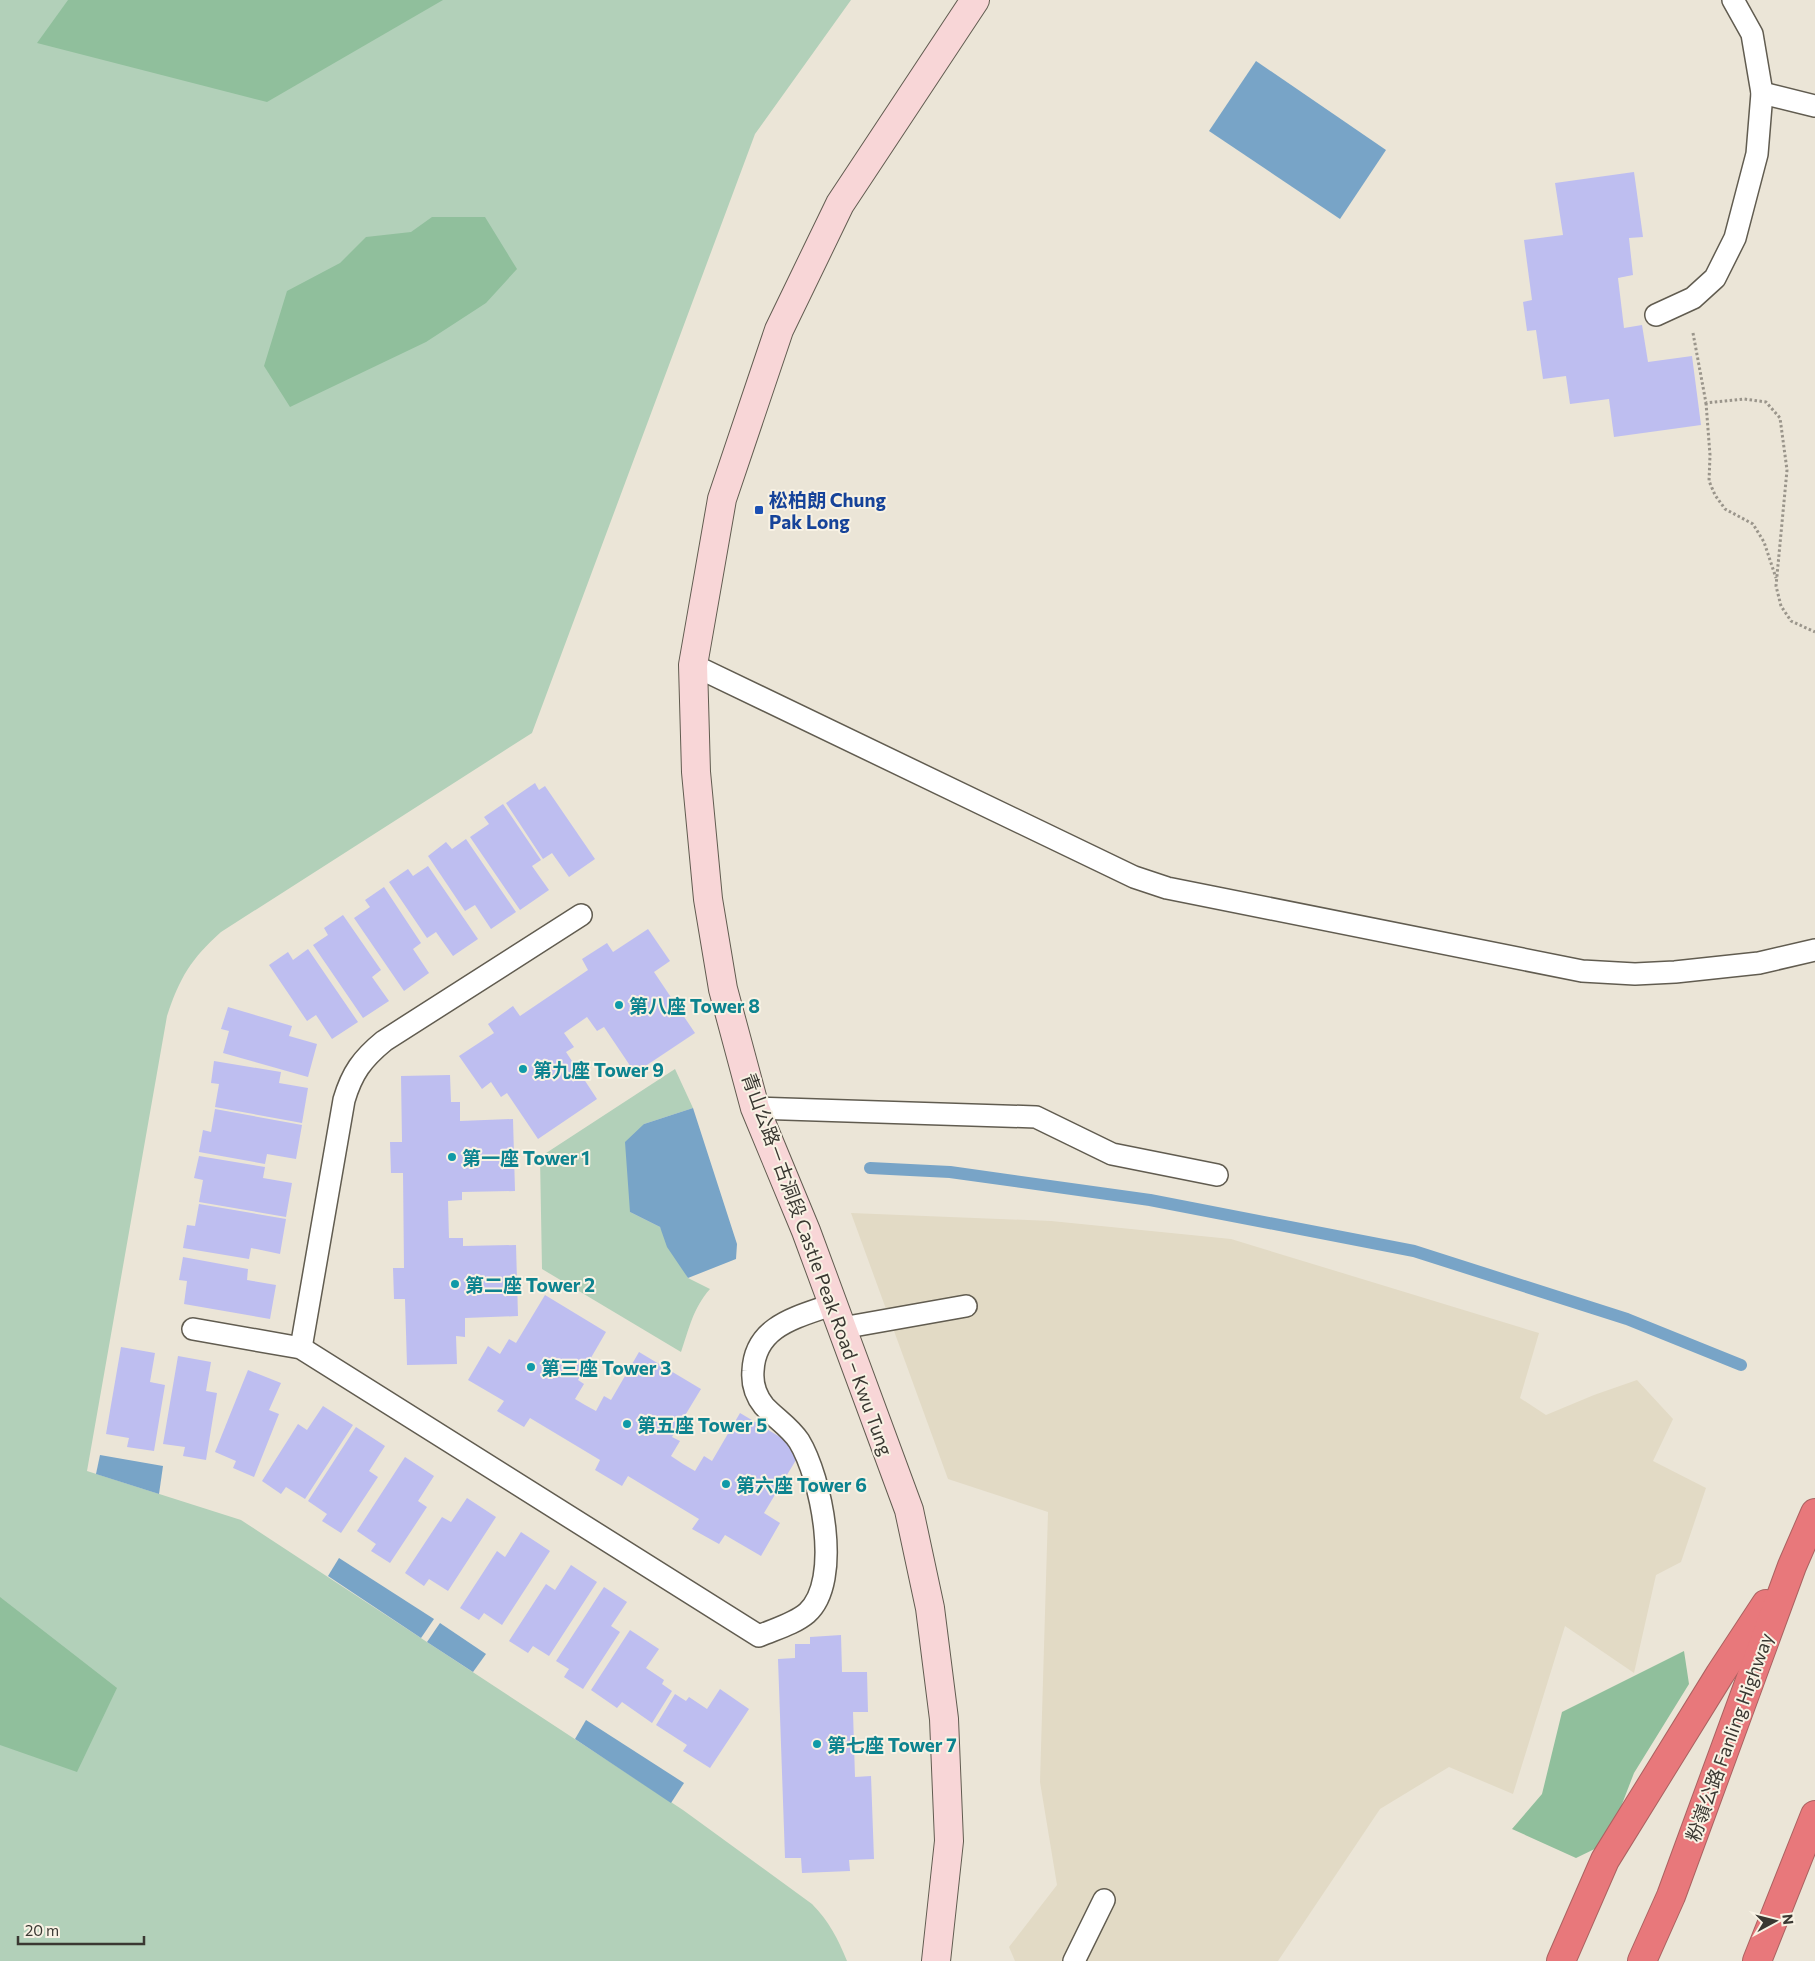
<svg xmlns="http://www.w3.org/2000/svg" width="1815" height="1961" font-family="Commissioner,'Noto Sans SC',sans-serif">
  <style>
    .built { fill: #e2dac5 }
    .green { fill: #b2d0b9 }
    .forest { fill: #90bf9c }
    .water { fill: #78a4c7 }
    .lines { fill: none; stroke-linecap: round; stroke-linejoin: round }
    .stream { stroke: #78a4c7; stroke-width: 12 }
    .building { fill: #bebef0 }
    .service-casing { stroke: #615c50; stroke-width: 24 }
    .secondary-casing { stroke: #615c50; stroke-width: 30 }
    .motorway-casing { stroke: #ab6261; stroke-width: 30 }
    .path { stroke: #9a958b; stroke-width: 3; stroke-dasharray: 2.5 2.5; stroke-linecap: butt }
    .service { stroke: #fff; stroke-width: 21 }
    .secondary { stroke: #f8d6d7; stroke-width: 28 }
    .motorway { stroke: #e8787b; stroke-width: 28 }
    .transit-dot { fill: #1a4fb4; stroke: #f8f2e4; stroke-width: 2 }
    .culture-dot { fill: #0f9aa8; stroke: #f8f2e4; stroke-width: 2 }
    .labels { text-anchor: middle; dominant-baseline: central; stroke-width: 4; stroke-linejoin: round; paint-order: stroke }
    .transit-label { font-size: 19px; font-weight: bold; fill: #164399; stroke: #f8f2e4; text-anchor: start }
    .culture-label { font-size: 19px; font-weight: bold; fill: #0d838f; stroke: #f8f2e4; text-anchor: start }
    .street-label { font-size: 19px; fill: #3a3832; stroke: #f8f2e4 }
  </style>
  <rect width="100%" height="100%" fill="#ebe5d7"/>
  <path class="built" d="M851 1213 1051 1221 1231 1239 1539 1333 1520 1398 1546 1415 1594 1395 1637 1380 1673 1419 1653 1461 1706 1488 1681 1562 1656 1575 1634 1673 1565 1626 1513 1794 1449 1767 1380 1809 1278 1961H1015L1009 1947 1057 1885 1040 1782 1048 1512 948 1479Z"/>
  <g class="green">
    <path d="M0 0H851L755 134 532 733 221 932C191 959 180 977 167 1016L87 1471 241 1520 683 1810 812 1904C829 1921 838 1939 847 1961H0Z"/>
    <path d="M675 1069 693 1108 644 1124 630 1212 660 1227 688 1278 710 1289C693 1308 689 1329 681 1352L542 1269 540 1157Z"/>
  </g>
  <g class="forest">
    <path d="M68 0H443L267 102 37 43Z"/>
    <path d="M432 217H485L517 269 486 303 426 342 290 407 264 366 287 291 340 263 366 237 411 232Z"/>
    <path d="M0 1597 117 1688 77 1772 0 1745Z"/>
    <path d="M1684 1651 1689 1684 1634 1773 1607 1843 1576 1858 1512 1829 1542 1794 1562 1712Z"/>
  </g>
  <g class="water">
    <path d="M1256 61 1386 150 1340 219 1209 131Z"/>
    <path d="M693 1108 737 1244 736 1259 688 1278 667 1247 660 1227 630 1212 625 1142 644 1124Z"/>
    <path d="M100 1455 163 1466 159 1494 96 1474Z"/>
    <path d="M339 1558 434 1619 421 1638 328 1576Z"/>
    <path d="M440 1623 486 1654 473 1672 427 1642Z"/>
    <path d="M586 1720 684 1783 671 1803 575 1739Z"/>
  </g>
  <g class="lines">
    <path class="stream" d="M870 1168 950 1172 1150 1200 1414 1251 1627 1319 1741 1365"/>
  </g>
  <g class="building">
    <path d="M1634 172 1643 237 1629 238 1633 275 1618 278 1624 328 1642 325 1648 362 1692 356 1701 425 1614 437 1609 399 1570 404 1566 376 1543 379 1536 330 1527 331 1523 302 1532 300 1524 240 1563 235 1555 183Z"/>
    <path d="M535 783 539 790 545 786 595 859 569 877 552 853 543 859 506 803Z"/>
    <path d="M503 804 541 860 532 866 549 890 520 910 470 837 489 824 484 817Z"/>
    <path d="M466 839 516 912 491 929 475 905 465 911 428 856 446 842 452 849Z"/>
    <path d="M428 866 478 939 453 956 436 932 427 938 389 882 408 869 413 876Z"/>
    <path d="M384 887 421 943 413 949 429 973 404 991 354 918 370 907 365 900Z"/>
    <path d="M343 915 381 970 372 977 389 1001 363 1018 313 945 328 935 324 928Z"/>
    <path d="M648 929 670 961 654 972 695 1033 635 1073 604 1027 597 1031 587 1017 564 1033 574 1047 566 1052 597 1099 538 1139 507 1093 501 1097 491 1082 482 1089 459 1056 494 1033 488 1024 513 1006 520 1016 588 970 582 959 607 943 613 952Z"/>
    <path d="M308 949 358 1022 332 1039 316 1015 307 1021 269 965 288 952 293 960Z"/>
    <path d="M228 1007 292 1026 289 1036 317 1044 308 1077 223 1053 229 1031 221 1029Z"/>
    <path d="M214 1061 281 1072 279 1083 308 1088 302 1123 215 1107 219 1084 211 1083Z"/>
    <path d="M450 1075 451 1102H460V1121L513 1119 515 1191 462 1192V1200L448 1201 449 1238H463V1246L516 1245 518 1316 465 1318V1337L456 1336 457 1364 407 1365 405 1299H394L393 1268H404L403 1173H391L390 1142H402L401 1076Z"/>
    <path d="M215 1109 302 1125 296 1159 267 1154 265 1164 199 1152 203 1130 211 1132Z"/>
    <path d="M199 1156 265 1167 263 1178 292 1183 286 1217 199 1202 203 1180 194 1178Z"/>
    <path d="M199 1204 286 1219 280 1254 251 1248 249 1259 183 1248 187 1225 195 1226Z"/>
    <path d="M183 1257 248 1269 247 1280 276 1285 270 1319 184 1304 187 1281 179 1280Z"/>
    <path d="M545 1295 606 1332 578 1380 584 1384 575 1399 585 1405 596 1411 604 1396 611 1400 639 1352 701 1389 672 1437 680 1441 671 1456 683 1464 695 1471 704 1456 712 1461 740 1413 802 1450 764 1513 780 1523 761 1556 725 1535 719 1544 692 1529 699 1519 628 1476 622 1486 595 1470 600 1460 530 1418 524 1427 497 1411 504 1401 468 1380 488 1346 500 1354 509 1339 516 1343Z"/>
    <path d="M121 1347 155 1353 150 1382 165 1385 154 1451 127 1447 129 1438 106 1434Z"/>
    <path d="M178 1356 211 1362 206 1391 217 1393 206 1460 183 1456 185 1447 163 1444Z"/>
    <path d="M248 1370 281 1383 269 1410 279 1414 254 1477 233 1468 236 1461 215 1452Z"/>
    <path d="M323 1406 353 1425 305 1499 286 1487 281 1494 262 1481 298 1424 307 1430Z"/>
    <path d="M356 1427 385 1446 369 1471 378 1477 341 1533 322 1521 327 1514 308 1501Z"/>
    <path d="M405 1457 434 1476 418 1501 427 1507 390 1563 371 1551 376 1544 357 1531Z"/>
    <path d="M467 1498 496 1517 448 1591 429 1579 424 1586 405 1573 442 1517 451 1522Z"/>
    <path d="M521 1532 550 1551 502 1625 484 1613 479 1620 460 1608 497 1551 505 1557Z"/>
    <path d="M571 1565 597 1582 549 1656 533 1646 528 1653 509 1641 546 1584 555 1590Z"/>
    <path d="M604 1587 627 1602 611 1626 620 1632 583 1689 564 1677 569 1669 556 1661Z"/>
    <path d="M630 1630 659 1649 646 1668 664 1680 662 1684 672 1691 652 1723 622 1702 617 1708 591 1690Z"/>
    <path d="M841 1635 842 1672H867L868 1712H853L855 1777 871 1776 874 1859 849 1860 850 1871 802 1873 801 1858H785L778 1659 795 1658V1644H810V1637Z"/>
    <path d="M720 1689 749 1709 710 1768 683 1751 687 1745 656 1725 675 1694 686 1701 689 1697 707 1709Z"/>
  </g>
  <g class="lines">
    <defs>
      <g id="service">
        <path d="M1762 93 1815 106"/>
        <path d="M1656 315 1693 298 1715 278 1735 238 1757 154 1762 93 1752 34 1733 0"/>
        <path d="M693 665 1134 877 1167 888 1582 971 1635 974 1675 972 1759 963 1815 950"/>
        <path d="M755 1108 1036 1117 1112 1154 1217 1175"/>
        <path d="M842 1328 966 1306"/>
        <path d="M193 1329 301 1348 759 1636C775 1629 794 1624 807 1613 843 1581 821 1477 799 1441 790 1427 775 1418 764 1406 756 1396 752 1383 753 1371 755 1325 798 1317 834 1304"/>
        <path d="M301 1348 344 1100C352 1073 362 1059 384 1041L581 915"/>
        <path d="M1074 1961 1104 1900"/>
      </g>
      <path id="secondary" d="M936 1961 949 1841 944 1719 930 1608 909 1510 806 1231 755 1108 723 989 708 899 696 772 693 665 722 499 779 330 840 204 975 0"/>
      <g id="motorway">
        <path d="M1561 1961 1605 1860 1720 1674 1766 1604"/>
        <path d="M1642 1961 1671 1896 1792 1566 1815 1513"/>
        <path d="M1757 1961 1815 1815"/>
      </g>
    </defs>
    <use href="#service" class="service-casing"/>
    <use href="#secondary" class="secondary-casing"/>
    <use href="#motorway" class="motorway-casing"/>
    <g class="path">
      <path d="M1693 333 1706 403 1744 399 1766 402 1780 418 1787 470 1776 586 1781 606 1791 621 1815 632"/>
      <path d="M1706 403 1710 455 1709 481 1715 495 1725 509 1753 524 1764 542 1776 578"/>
    </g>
    <use href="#service" class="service"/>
    <use href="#secondary" class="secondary"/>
    <use href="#motorway" class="motorway"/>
  </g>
  <rect class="transit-dot" x="754" y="505" width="10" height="10" rx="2.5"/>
  <g class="culture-dot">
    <circle cx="619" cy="1005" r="5"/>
    <circle cx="523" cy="1069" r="5"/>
    <circle cx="452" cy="1157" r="5"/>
    <circle cx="455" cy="1284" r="5"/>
    <circle cx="531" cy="1367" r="5"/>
    <circle cx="627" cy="1424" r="5"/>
    <circle cx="726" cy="1484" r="5"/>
    <circle cx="817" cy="1744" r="5"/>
  </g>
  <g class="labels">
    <g class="transit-label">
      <text x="769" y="499">松柏朗 Chung<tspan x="769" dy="22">Pak Long</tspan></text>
    </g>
    <g class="culture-label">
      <text x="629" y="1005">第八座 Tower 8</text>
      <text x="533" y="1069">第九座 Tower 9</text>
      <text x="462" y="1157">第一座 Tower 1</text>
      <text x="465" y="1284">第二座 Tower 2</text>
      <text x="541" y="1367">第三座 Tower 3</text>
      <text x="637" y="1424">第五座 Tower 5</text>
      <text x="736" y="1484">第六座 Tower 6</text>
      <text x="827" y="1744">第七座 Tower 7</text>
    </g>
    <g class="street-label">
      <text transform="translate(818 1264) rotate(70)">青山公路－古洞段 Castle Peak Road – Kwu Tung</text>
      <text transform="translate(1729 1737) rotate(-70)">粉嶺公路 Fanling Highway</text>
    </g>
  </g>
  <g transform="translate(1775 1921) rotate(83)" stroke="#f8f2e4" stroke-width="4" paint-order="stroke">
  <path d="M0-4L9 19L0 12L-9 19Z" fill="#3a3832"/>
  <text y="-8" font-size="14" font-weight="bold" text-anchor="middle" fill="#3a3832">N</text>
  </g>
  <path d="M18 1936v8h126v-8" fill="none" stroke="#3a3832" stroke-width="2.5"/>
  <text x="25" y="1936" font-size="15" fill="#3a3832" stroke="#f8f2e4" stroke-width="4" paint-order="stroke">20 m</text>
</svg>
